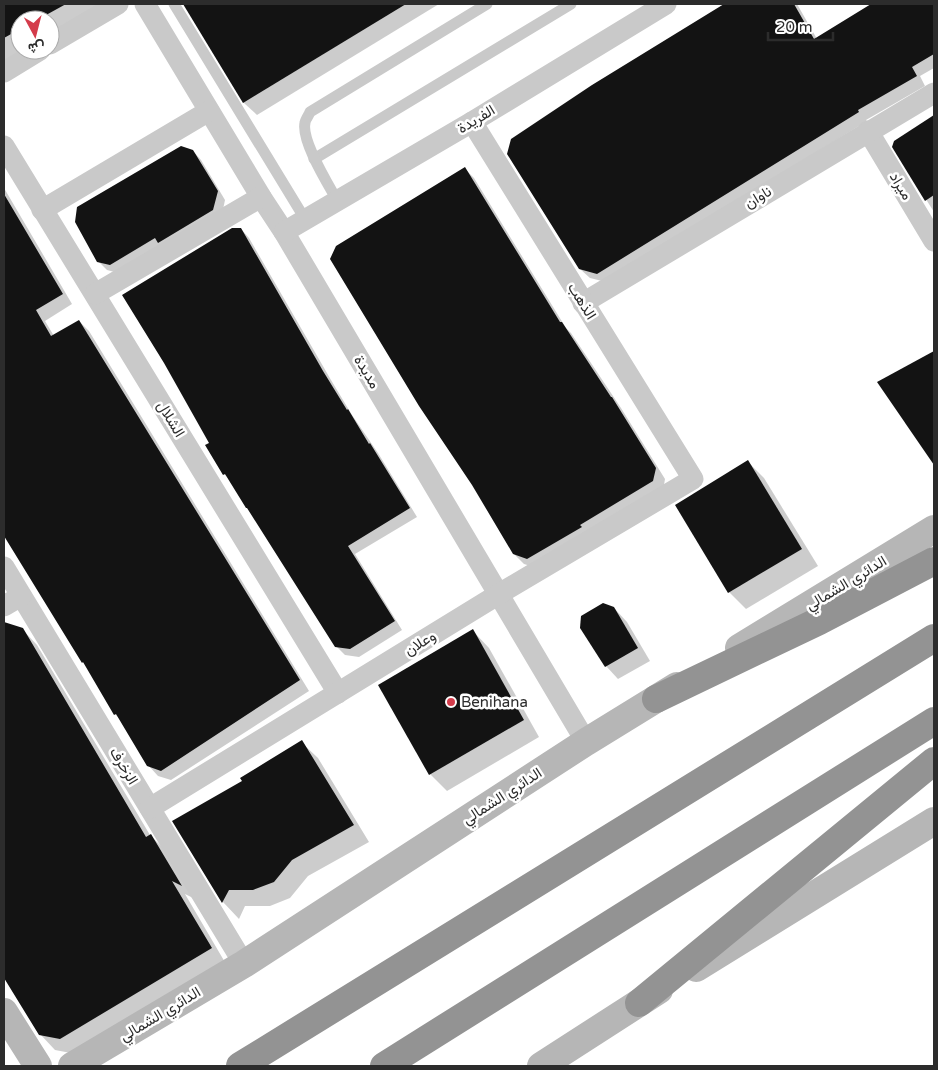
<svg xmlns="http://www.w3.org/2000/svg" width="938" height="1070" font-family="'Varela Round',Vazirmatn,sans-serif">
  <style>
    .shadow { fill: #0003 }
    .building { fill: #131313 }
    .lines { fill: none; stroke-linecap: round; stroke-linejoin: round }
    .lane { stroke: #c9c9c9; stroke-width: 11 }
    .street { stroke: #c9c9c9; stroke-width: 21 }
    .secondary { stroke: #b6b6b6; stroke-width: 28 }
    .highway { stroke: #939393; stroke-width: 28 }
    .poi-dot { fill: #d43c4b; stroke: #fff; stroke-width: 2 }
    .labels { text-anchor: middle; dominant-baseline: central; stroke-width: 5; stroke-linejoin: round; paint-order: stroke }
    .street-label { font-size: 15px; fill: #2c2c2c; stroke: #fff }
    .poi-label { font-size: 15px; fill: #2c2c2c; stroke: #fff; text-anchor: start }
  </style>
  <rect width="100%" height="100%" fill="#fff"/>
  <g class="shadow">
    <path d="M4 4H104L50 38V20H20V50L4 64Z"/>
    <path d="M184 4H439L257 115 244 103Z"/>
    <path d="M727 4H797L817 39 874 4H934V68L920 76 925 86 866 120 867 121 606 282 590 278 580 269 593 86Z"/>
    <path d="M934 117V212L893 147 895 141Z"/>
    <path d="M193 151 201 160 225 200 221 219 118 273 107 270 98 261Z"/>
    <path d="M464 168 474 178 566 328 571 333 621 408 665 479 663 491 537 568 524 564 514 554Z"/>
    <path d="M4 188 72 304 45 321 54 336 79 321 89 331 309 691 171 780 158 776 148 765 120 719 115 714 88 667 83 662 4 535Z"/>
    <path d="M241 229 249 238 331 380 352 415 378 453 417 517 355 554 402 630 359 657 345 655 336 646 230 479 224 474 211 444Z"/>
    <path d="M934 352V463L879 383Z"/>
    <path d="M748 462 764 478 818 566 746 609 729 592Z"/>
    <path d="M614 608 627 622 650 661 618 679 606 666Z"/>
    <path d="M4 623 22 629 37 645 150 835 166 851 195 899 185 894 226 964 76 1054 55 1050 40 1034 4 976Z"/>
    <path d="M473 631 489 648 539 737 447 791 430 774 379 685Z"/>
    <path d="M301 742 318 758 369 842 308 876 290 898 270 906H245L239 919 223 902 174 822 243 781Z"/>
  </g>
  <g class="building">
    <path d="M4 4H66L37 20H20V29L4 38Z"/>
    <path d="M183 4H406L243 103Z"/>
    <path d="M724 4H794L814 39 871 4H934V54L912 67 917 76 858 110 859 112 597 274 579 269 507 154 511 139 592 85Z"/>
    <path d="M934 115V195L925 201 892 147 894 141Z"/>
    <path d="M181 146 193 150 218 191 213 210 158 243 155 238 110 265 97 262 75 222 77 207Z"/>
    <path d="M465 167 560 322H562L611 397H612L656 468 653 481 580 525 582 527 527 559 513 554 472 485 419 406 330 259 336 246Z"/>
    <path d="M4 194 63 294 36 310 51 336 79 320 300 680 161 771 147 766 116 714 114 715 83 662 82 663 4 536Z"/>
    <path d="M232 228H241L323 371 347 410 348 409 369 444 370 443 410 508 348 546 395 621 350 649 335 647 247 508H246L225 474 223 475 205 445 209 443 164 363 122 295Z"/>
    <path d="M934 351V465L877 382Z"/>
    <path d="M748 460 802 549 728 593 675 505Z"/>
    <path d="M603 603 614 607 638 648 605 667 580 628 581 616Z"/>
    <path d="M4 622 23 628 146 837 151 834 182 886 172 881 212 948 60 1039 39 1035 4 978Z"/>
    <path d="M473 629 524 720 429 775 378 685Z"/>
    <path d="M302 740 354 825 292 860 274 882 253 890H229L222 903 172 821 242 781 240 778Z"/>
  </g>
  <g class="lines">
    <g class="lane">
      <path d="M174 4 305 219"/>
      <path d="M314 159 571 4"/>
      <path d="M337 200C328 184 301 141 305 123 305 120 309 115 310 112L487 4"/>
    </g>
    <g class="street">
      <path d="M145 4 261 197 284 232 586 742"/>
      <path d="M50 44 118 4"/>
      <path d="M4 72 40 50"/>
      <path d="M868 131 934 241"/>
      <path d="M4 146 338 693"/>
      <path d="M42 210 209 111"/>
      <path d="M284 232 472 122 666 4"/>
      <path d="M95 294 261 197"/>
      <path d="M583 303 934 93"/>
      <path d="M4 567 244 964"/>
      <path d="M4 606 21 596"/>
      <path d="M150 808 499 594 693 479 472 122"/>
    </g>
    <g class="secondary">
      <path d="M739 648 934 529"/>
      <path d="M696 968 934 821"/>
      <path d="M4 1012 38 1066"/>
      <path d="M72 1066 244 964 586 742 677 686"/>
      <path d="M541 1066 659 990"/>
    </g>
    <g class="highway">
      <path d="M656 699 819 621 934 561"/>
      <path d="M639 1003 934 761"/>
      <path d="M240 1066 934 638"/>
      <path d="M384 1066 934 721"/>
    </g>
  </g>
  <circle class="poi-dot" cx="451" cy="702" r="5"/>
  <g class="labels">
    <g class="street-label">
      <text transform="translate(476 119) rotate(-31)">الفريدة</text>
      <text transform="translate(901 186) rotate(59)">ميراد</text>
      <text transform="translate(758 197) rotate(-31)">ناوان</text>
      <text transform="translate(582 301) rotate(58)">الذهب</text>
      <text transform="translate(367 372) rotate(59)">مديدة</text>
      <text transform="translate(171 419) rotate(59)">الشلال</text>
      <text transform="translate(846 583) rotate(-31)">الدائري الشمالي</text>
      <text transform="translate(420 643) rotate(-31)">وعلان</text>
      <text transform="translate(124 766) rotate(59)">الزخرف</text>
      <text transform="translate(502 796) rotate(-33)">الدائري الشمالي</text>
      <text transform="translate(160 1014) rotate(-31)">الدائري الشمالي</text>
    </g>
    <g class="poi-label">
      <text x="461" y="702">Benihana</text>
    </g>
  </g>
  <rect width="938" height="1070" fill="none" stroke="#2c2c2c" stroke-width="10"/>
  <g transform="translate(35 35) rotate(173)"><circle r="24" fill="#ffffff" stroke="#ababab"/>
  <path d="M0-4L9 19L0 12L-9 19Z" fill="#d43c4b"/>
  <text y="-8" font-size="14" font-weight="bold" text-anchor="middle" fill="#2c2c2c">ش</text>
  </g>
  <path d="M768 32v8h65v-8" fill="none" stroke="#2c2c2c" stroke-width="2.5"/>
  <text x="776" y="32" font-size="15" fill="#2c2c2c" stroke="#ffffff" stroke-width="4" paint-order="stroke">20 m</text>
</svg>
